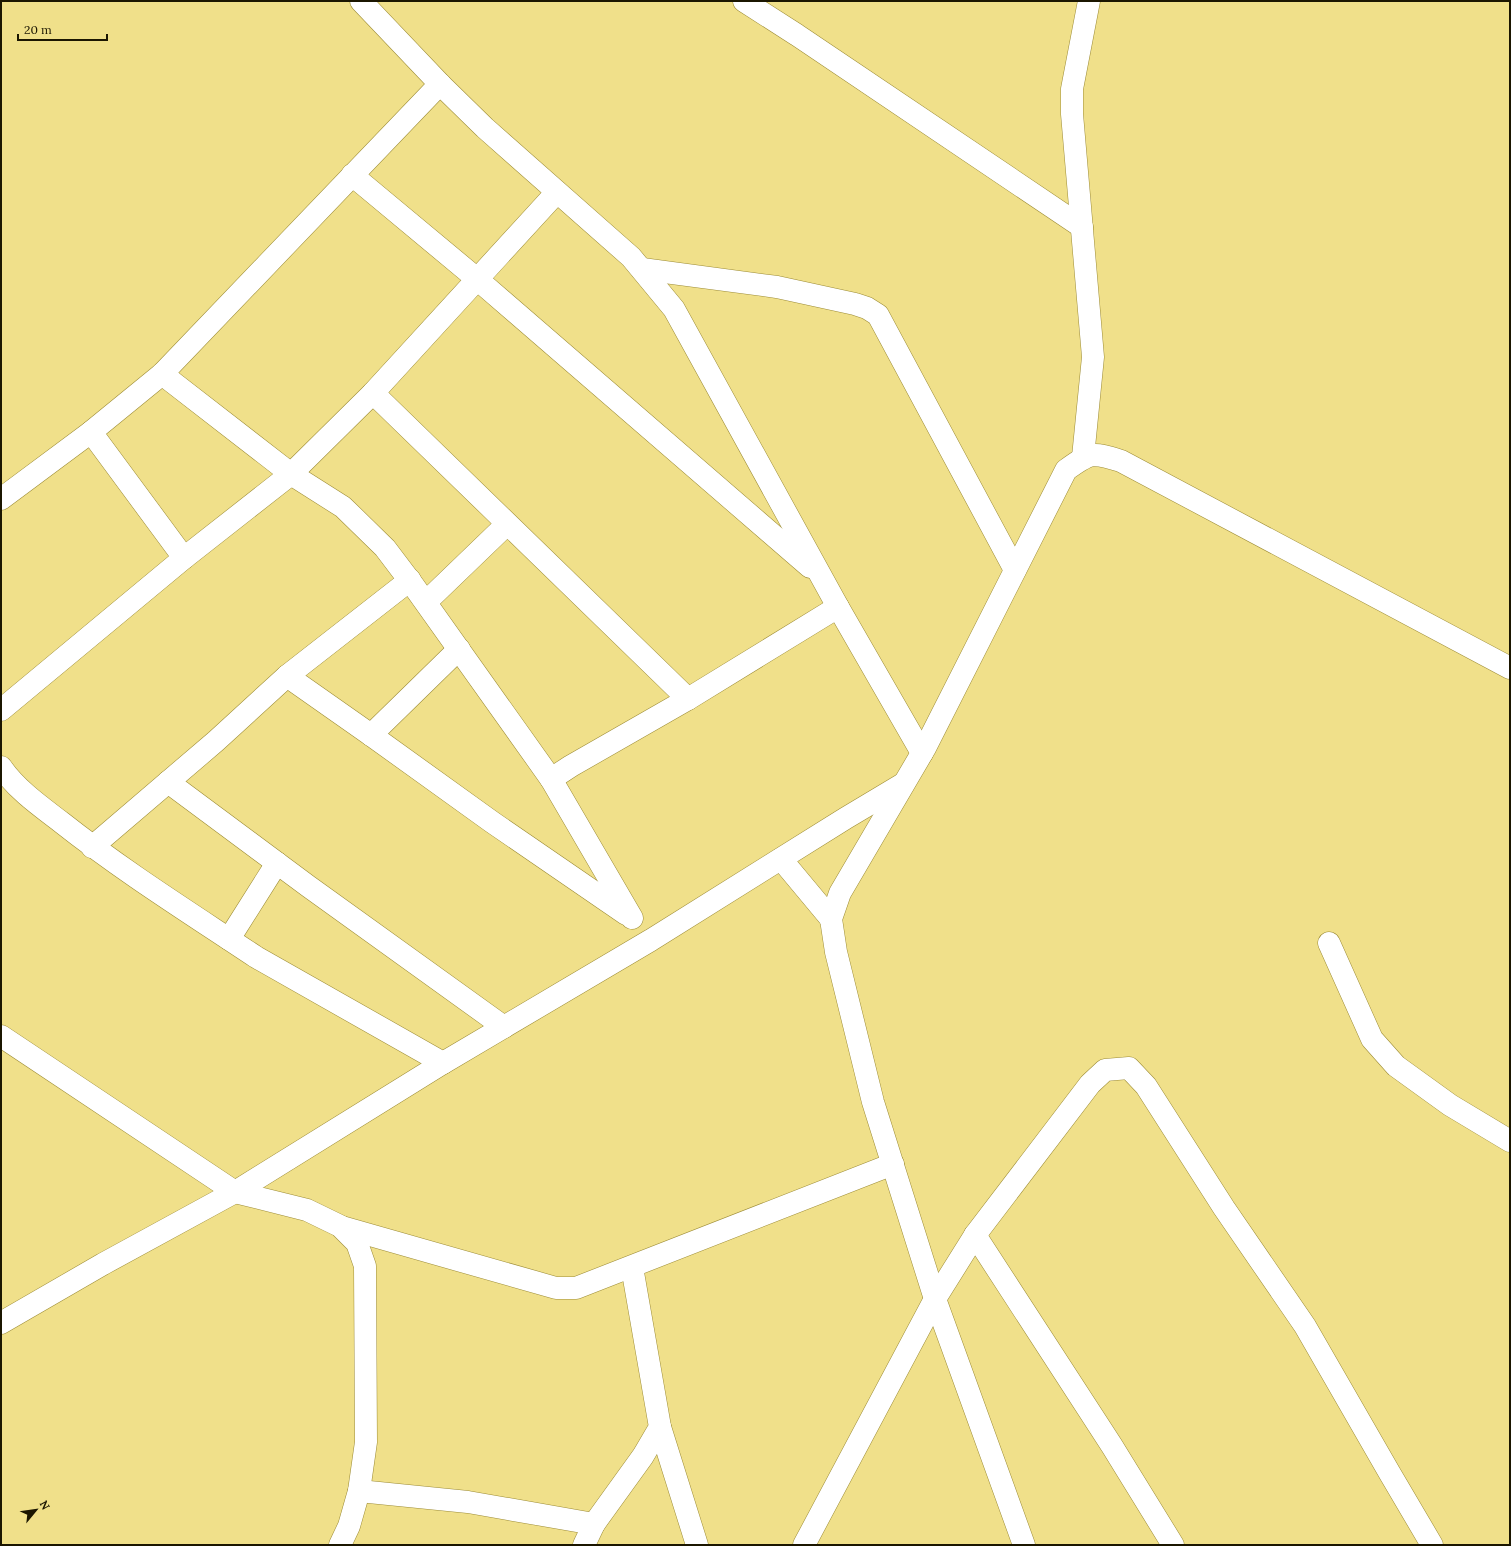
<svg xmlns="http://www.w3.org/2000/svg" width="1511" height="1546" font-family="Lora,serif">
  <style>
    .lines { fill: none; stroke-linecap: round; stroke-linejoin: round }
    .minor-casing { stroke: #9d8c36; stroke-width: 23 }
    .minor { stroke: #fff; stroke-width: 22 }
  </style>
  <rect width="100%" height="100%" fill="#f0e08a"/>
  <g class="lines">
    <defs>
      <g id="minor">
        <path d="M361 1 440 84 485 128 631 257 674 309 838 607 922 753"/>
        <path d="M744 1 797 35 1082 227"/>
        <path d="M352 175 477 279 810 567"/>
        <path d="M642 269 777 287 855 304 867 308 878 315 1015 570"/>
        <path d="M162 374 291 474 343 507 385 548 413 585 551 779 632 918"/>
        <path d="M373 393 688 699"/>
        <path d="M91 432 184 558"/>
        <path d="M1083 457 1093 357 1072 114V89L1089 1"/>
        <path d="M1 499 91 432 162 374 440 84"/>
        <path d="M426 602 507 524"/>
        <path d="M287 676 371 735 492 822 626 914"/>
        <path d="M1 710 184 558 291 474 373 393 557 192"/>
        <path d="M371 735 459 649"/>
        <path d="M1 767C16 789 40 806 61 822 123 871 190 913 256 957L443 1063 651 940 846 818 903 784"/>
        <path d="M551 779 571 766 688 699 838 607"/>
        <path d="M168 782 308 886 504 1027"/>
        <path d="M92 847 216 741 287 676 410 580"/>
        <path d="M781 859 831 919"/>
        <path d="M229 939 277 863"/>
        <path d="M1329 943 1372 1039 1396 1066 1450 1105 1510 1141"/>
        <path d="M1 1036 235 1192 307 1210 340 1226 357 1243 365 1266 366 1442 359 1491 349 1526 340 1545"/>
        <path d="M342 1227 556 1288H576L893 1164"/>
        <path d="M975 1235 1112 1446 1173 1545"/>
        <path d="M1 1323 103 1264 235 1192 443 1063"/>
        <path d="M660 1427 697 1545"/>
        <path d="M359 1491 468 1502 594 1524"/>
        <path d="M584 1545 594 1524 643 1456 660 1427 632 1267"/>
        <path d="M804 1545 935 1299 975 1235 1090 1084 1105 1070 1129 1068 1146 1086 1224 1208 1305 1326 1389 1472 1432 1545"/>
        <path d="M1024 1545 935 1299 873 1102 836 952 831 919 840 893 925 748 1066 470C1091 452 1092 452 1121 461L1510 668"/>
      </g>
    </defs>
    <use href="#minor" class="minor-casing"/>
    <use href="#minor" class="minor"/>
  </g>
  <rect width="1511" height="1546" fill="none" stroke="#1b1600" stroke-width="4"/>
  <g transform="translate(36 1510) rotate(61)" stroke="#f0e08a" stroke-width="3" paint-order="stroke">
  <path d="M0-3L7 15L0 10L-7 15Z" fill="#1b1600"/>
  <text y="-6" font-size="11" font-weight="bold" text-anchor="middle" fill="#1b1600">N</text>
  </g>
  <path d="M18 34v6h89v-6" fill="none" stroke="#1b1600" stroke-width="2"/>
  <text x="24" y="34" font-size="12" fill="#1b1600" stroke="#f0e08a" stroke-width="3" paint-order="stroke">20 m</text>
</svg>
